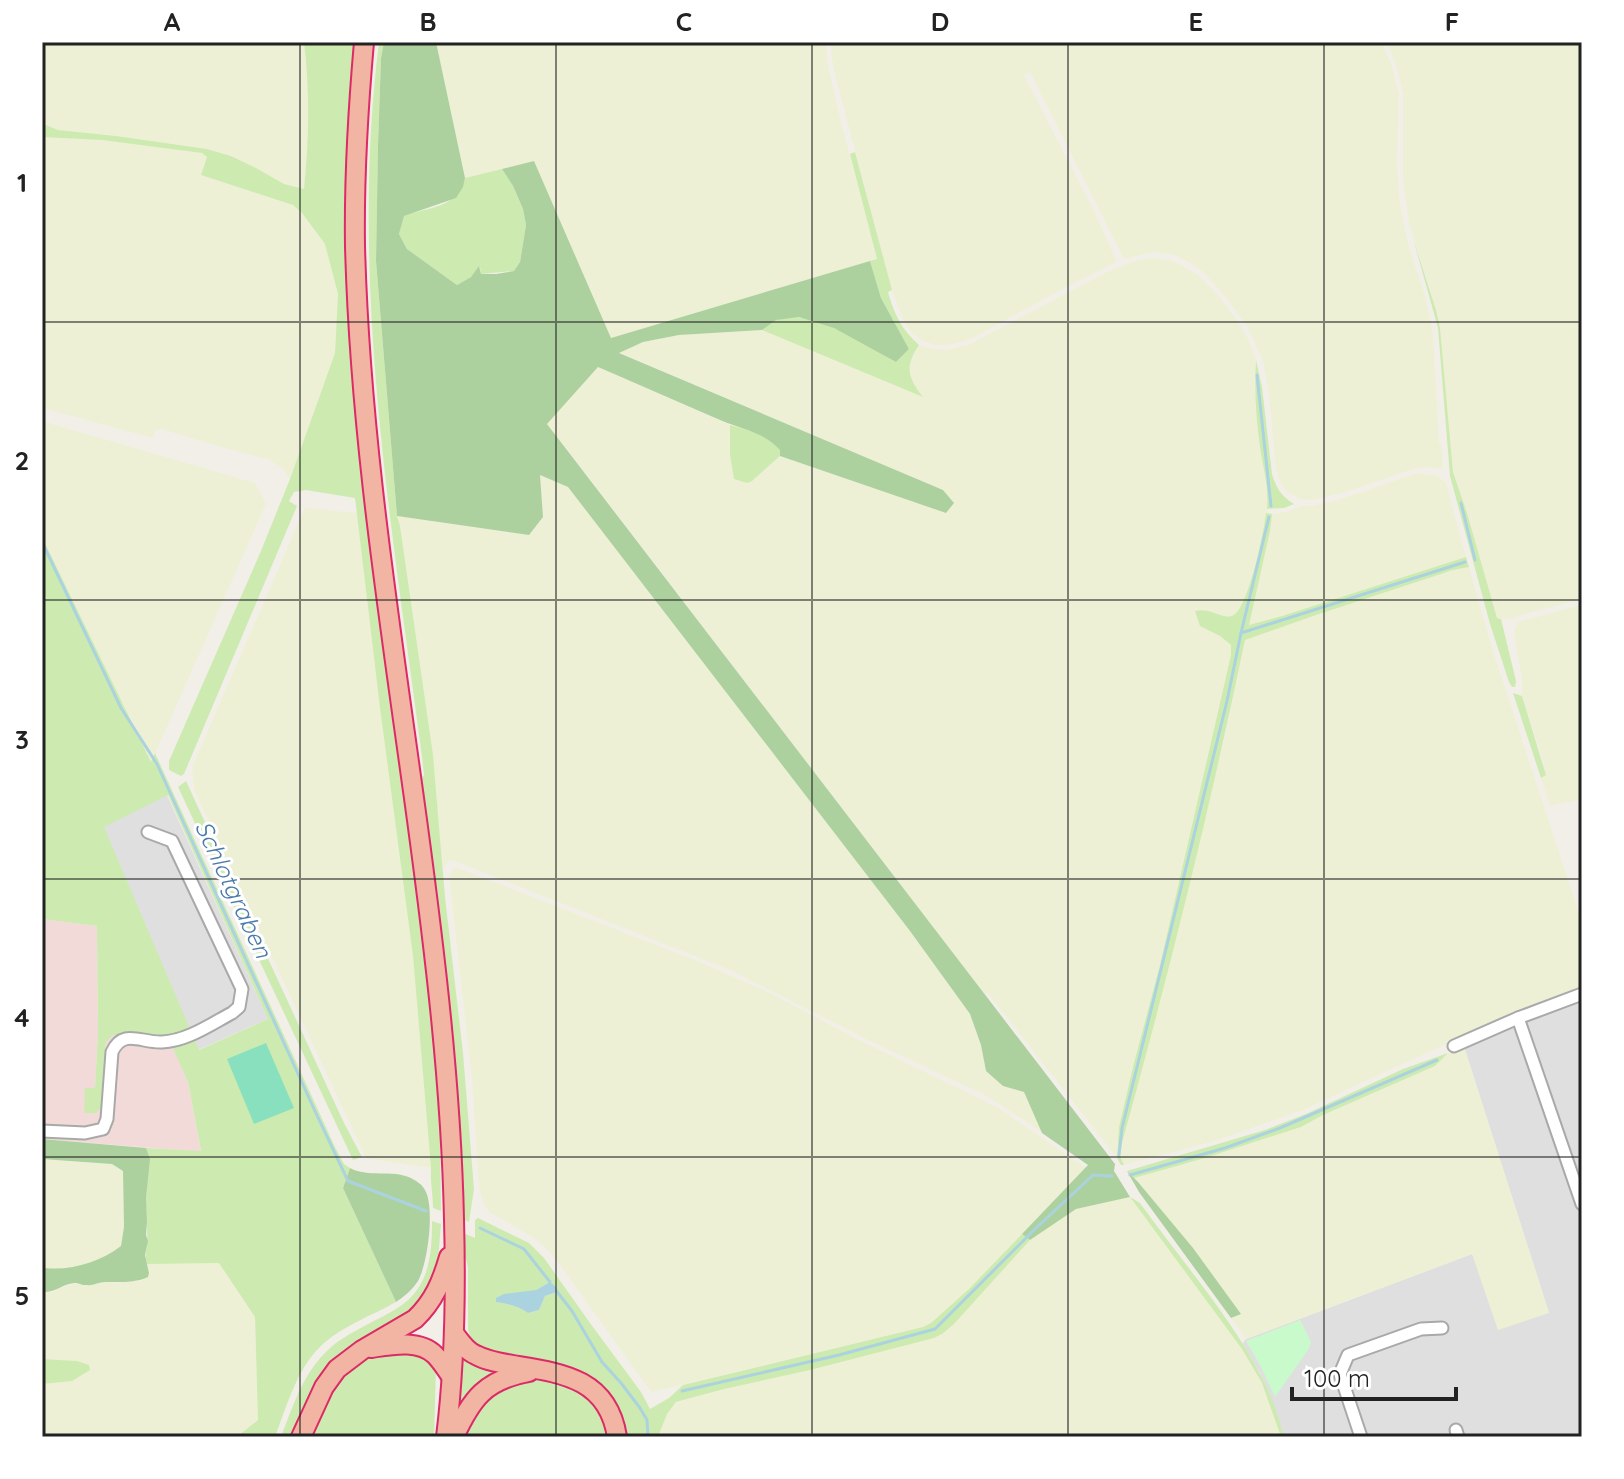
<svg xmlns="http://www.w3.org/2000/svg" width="1624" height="1479" font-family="Quicksand,sans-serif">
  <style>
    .residential { fill: #e0dfdf }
    .commercial { fill: #f2dad9 }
    .farmland { fill: #eef0d5 }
    .grass { fill: #cdebb0; fill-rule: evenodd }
    .forest { fill: #add19e }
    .park { fill: #c8facc }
    .pitch { fill: #88e0be }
    .water { fill: #aad3df }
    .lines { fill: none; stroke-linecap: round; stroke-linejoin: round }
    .stream { stroke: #aad3df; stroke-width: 3 }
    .minor-casing { stroke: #a9a9a9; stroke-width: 15 }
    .trunk-casing { stroke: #dc2a67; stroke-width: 22 }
    .minor { stroke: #fff; stroke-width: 11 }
    .trunk { stroke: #f2b4a3; stroke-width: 18 }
    .grid { fill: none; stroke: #222; stroke-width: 2; stroke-opacity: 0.55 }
    .labels { text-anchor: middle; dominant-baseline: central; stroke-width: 6; stroke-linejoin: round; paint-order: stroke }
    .water-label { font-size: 24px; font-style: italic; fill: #4a7aab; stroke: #fff }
    .neatline { fill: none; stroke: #222; stroke-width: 3 }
    .grid-label { font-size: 26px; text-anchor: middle; font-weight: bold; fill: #222 }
  </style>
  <rect width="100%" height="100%" fill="#f2efe9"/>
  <g class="residential">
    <path d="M167 795 268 1019 198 1050 103 827Z"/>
    <path d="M1582 988V1437H1284L1269 1394 1260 1373 1242 1344 1246 1339 1472 1254 1549 1313 1461 1037 1524 1008Z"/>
  </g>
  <path class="commercial" d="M42 919 97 926 98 1032 95 1089 100 1108 106 1041 113 1035 170 1041 188 1082 201 1152 42 1139Z"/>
  <g class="farmland">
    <path d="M42 42H304L308 76 309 103 308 153 305 189 284 184 256 168 231 156 207 149 116 136 58 130 46 125 42 128Z"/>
    <path d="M436 42H826L827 62 841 122 877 259 611 338 534 161 465 178Z"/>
    <path d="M831 42H1382L1392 66 1399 95 1397 161 1400 204 1408 244 1426 299 1433 334 1439 443 1442 447 1443 469 1425 467 1413 469 1352 490 1314 500 1300 499 1286 491 1280 482 1276 469 1269 395 1263 361 1247 326 1223 294 1203 272 1187 261 1174 255 1155 252 1124 259 1030 72 1024 75 1096 215 1117 262 1074 283 971 339 953 344 943 345H935L921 340 912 333 904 322 892 290 836 79 831 54Z"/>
    <path d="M1387 42H1582V599L1521 615 1513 619 1497 618 1467 513 1453 472 1440 328 1431 292 1409 223 1403 182V95L1397 68Z"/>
    <path d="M42 137 102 140 202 153 207 156 201 175 293 205 302 213 325 244 338 294 335 353 290 479 284 471 271 460 224 448 181 435 162 429 155 430 153 438 42 408Z"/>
    <path d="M1154 258 1174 261 1198 275 1219 296 1241 326 1248 339 1256 360 1254 386 1268 505 1264 530 1249 588 1238 613 1231 617 1200 609 1220 636 1231 645V655L1160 965 1134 1063 1119 1127 1117 1158 988 993 985 995 547 423 598 367 730 425V455L752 481 780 456 946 513 943 490 618 352 643 342 679 335 762 330 921 396 912 384 910 373V362L919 345 929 348 946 350 968 345 1107 272 1135 261Z"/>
    <path d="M42 421 255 483 266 504 151 763 42 537Z"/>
    <path d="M1418 473 1436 475 1446 483 1466 557 1282 616 1248 626 1270 531 1272 514 1286 512 1301 506H1311L1338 500Z"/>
    <path d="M540 475 568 487 910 931 970 1015 981 1045 986 1071 1003 1086 1024 1092 1042 1132 985 1095 870 1041 730 970 455 861 450 860 443 868 433 755 400 526 397 516 528 535 543 517Z"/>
    <path d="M305 508 357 513 380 708 413 956 431 1168 366 1158 194 790 192 767Z"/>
    <path d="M1469 567 1491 645 1582 922V988L1524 1008 1303 1110 1218 1140 1124 1165 1120 1156 1122 1143 1196 853 1225 737 1245 640 1315 615 1453 570Z"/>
    <path d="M1582 605V799L1550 806 1541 778 1546 775 1543 760 1522 696V679L1514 632 1517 623 1521 621Z"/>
    <path d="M454 868H458L646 941 700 962 772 994 855 1038 997 1107 1086 1168 969 1289 932 1323 923 1327 651 1392 560 1265 545 1247 531 1236 489 1212 483 1202 479 1188 472 1079 449 876Z"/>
    <path d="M1464 1047 1549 1313 1498 1330 1472 1254 1246 1339 1231 1318 1240 1314 1134 1178 1205 1158 1301 1127 1323 1115 1435 1066 1448 1053Z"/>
    <path d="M42 1159 112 1164 123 1171 124 1227 121 1246 109 1255 77 1267 55 1269 45 1268 42 1271Z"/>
    <path d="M1130 1197 1242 1349 1262 1383 1281 1437H658L667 1414 676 1403 724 1389 934 1338 942 1334 954 1324 1030 1240 1065 1214 1076 1209Z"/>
    <path d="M153 1263H220L228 1273 255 1317 258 1420 239 1435 233 1437H42V1384L72 1381 77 1361 42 1359V1290L44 1292H53L62 1287 76 1283 96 1284 103 1281 112 1283 143 1280 149 1273 147 1264Z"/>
  </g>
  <g class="grass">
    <path d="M304 42H357L349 140 409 817 441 1096 440 1140 441 1211 433 1208C433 1194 430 1183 431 1168L413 956 380 708 355 498 306 490 294 492 289 501 297 506 184 774 181 776 169 770V761L261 551 290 479 335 353 338 294 325 244 302 213 293 205 201 175 207 157 202 153 102 140 42 137V128L46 125 58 130 116 136 207 149 231 156 256 168 284 184 304 189C309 140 310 91 304 42Z"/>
    <path d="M371 42H373C354 223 371 407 394 587 400 631 406 675 413 720 416 739 417 760 421 779L424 775 422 757C391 521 349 281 379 42H384L381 58 378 145 376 262 397 516 400 526 433 755 445 897 463 1053 474 1189 469 1222 462 1219 373 431 362 230Z"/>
    <path d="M855 152 892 290 888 292C894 314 902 330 919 345 905 366 907 377 923 397L762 330C767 326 772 321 778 319 814 308 865 345 896 362L909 349 881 298 870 261 877 259 850 154Z"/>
    <path d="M502 169 513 186 523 209 526 225 520 262 514 271 481 274 480 267 471 277 457 285 407 249 399 234 403 216C428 207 459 208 465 178Z"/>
    <path d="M1413 238 1436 310 1440 328 1453 472 1467 513 1497 618 1501 619 1516 681 1515 687H1512L1509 682 1490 624 1450 476 1438 328Z"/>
    <path d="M1256 360 1262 387 1272 474C1276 488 1282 497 1294 504L1284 508 1267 509C1269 488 1263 467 1260 447 1256 418 1254 389 1256 360Z"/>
    <path d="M730 425C750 430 766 435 780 450V456L752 481 747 483 734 479 730 455Z"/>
    <path d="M1266 513 1272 514 1270 531 1249 625 1282 616 1466 557 1469 567 1453 570 1316 615 1245 640C1210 809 1168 977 1122 1143L1120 1156 1124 1165H1121L1117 1158 1119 1127 1134 1063 1160 965 1231 655V645L1220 636 1200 626 1195 611C1211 607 1221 619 1232 616 1248 611 1264 531 1266 513Z"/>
    <path d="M42 537 151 762 155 753 335 1147 344 1164 350 1168 343 1188 396 1302C371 1316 340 1327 320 1347 297 1369 286 1408 275 1437H233L239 1435 258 1420 255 1317 219 1263 147 1264C145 1257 146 1252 147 1245 148 1232 146 1214 146 1200 146 1182 151 1165 146 1148L201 1151 188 1082 170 1042 113 1035 106 1042 101 1108 96 1113H84L85 1088H95L98 1032 97 926 42 919V599L47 598 42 595ZM168 795 268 1019 199 1050 104 827Z"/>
    <path d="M1513 693 1522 696 1546 775 1541 778Z"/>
    <path d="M186 781 344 1123 362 1157 353 1160 178 787Z"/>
    <path d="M1448 1053 1435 1066 1323 1115 1301 1127 1205 1158 1134 1178 1127 1171 1265 1130 1306 1114 1403 1069Z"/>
    <path d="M1130 1197 1140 1203C1179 1258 1229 1314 1260 1374 1271 1394 1278 1415 1284 1437H1281L1262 1383 1242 1349Z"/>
    <path d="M478 1218 529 1243 544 1258 590 1323 641 1392 650 1409 669 1398 683 1385 923 1327 931 1323 969 1289 1022 1234 1030 1240 954 1324 942 1334 934 1338 810 1370 724 1389 676 1402 667 1414 658 1437H624L587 1376C571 1366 555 1365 537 1361 518 1357 498 1354 479 1350L471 1341 468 1330V1267L463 1248 461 1232 475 1238V1220ZM550 1282 557 1292 545 1296 539 1310 528 1313C518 1306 508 1304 496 1302L536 1290Z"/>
    <path d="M432 1221 441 1224 437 1272 416 1309 340 1354 332 1362 293 1437H281C293 1406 303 1373 328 1350 337 1341 348 1335 359 1329 373 1321 389 1314 402 1305 430 1285 432 1252 432 1221Z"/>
    <path d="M388 1350 424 1354 436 1370 434 1437H308C327 1394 339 1363 388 1350Z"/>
    <path d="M458 1352 511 1369 454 1418Z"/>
    <path d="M42 1359 77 1361 89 1365 90 1370 72 1381 42 1384Z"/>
    <path d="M543 1377C583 1392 596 1394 609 1437H463L481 1400 517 1378Z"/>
  </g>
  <g class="forest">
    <path d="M384 42H436L465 178 463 187 456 198 404 216 399 234 407 249 457 285 471 277 479 266 481 274H496L514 271 520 262 526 225 523 209 513 186 502 169 534 161 611 338 870 261 881 298 909 349 896 362 834 328 799 317 776 320 762 330 679 335 643 342 619 353 943 490 954 503 946 513 780 456V450C762 431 743 430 720 420 679 402 639 385 598 367L547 424 1115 1164 1114 1171 1130 1197 1076 1209 1030 1240 1022 1234 1088 1165 1042 1133 1024 1092 1003 1086 986 1071 981 1045 970 1014 910 931 568 487 540 475 543 517 529 535 397 516 376 261 378 145 381 58Z"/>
    <path d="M42 1139 146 1148 150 1159 146 1198 147 1222 146 1235 148 1241 145 1255 149 1273 148 1277C136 1283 118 1282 105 1282 99 1282 93 1286 86 1285 79 1285 81 1283 74 1283 63 1284 56 1292 44 1292L42 1290V1271L45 1268C71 1271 100 1262 121 1246L124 1227 123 1171 112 1164 42 1159Z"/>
    <path d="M350 1168C369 1178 391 1169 411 1178 416 1181 422 1184 425 1190 435 1207 428 1263 418 1281 412 1290 405 1296 396 1302L343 1188Z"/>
    <path d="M1127 1171 1138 1182 1193 1248 1241 1314 1231 1318 1139 1192Z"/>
  </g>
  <path class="park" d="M1300 1320 1311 1342 1308 1350 1275 1397 1260 1365 1246 1341Z"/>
  <path class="pitch" d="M266 1043 294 1108 254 1124 227 1059Z"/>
  <path class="water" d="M550 1282 556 1287 557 1292 545 1296 539 1310 528 1313C518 1306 508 1304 496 1302V1298L504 1294 536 1290Z"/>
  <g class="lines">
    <g class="stream">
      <path d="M1257 375 1271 506"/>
      <path d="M1461 503 1475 560"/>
      <path d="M42 542 121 708 157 764 314 1109 348 1181 426 1211"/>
      <path d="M1241 633 1269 517"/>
      <path d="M1119 1155 1122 1128 1227 701 1241 633 1465 562"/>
      <path d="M1130 1175 1225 1148 1280 1128 1437 1060"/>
      <path d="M480 1228 524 1249 550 1282"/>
      <path d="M555 1289 572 1311 602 1362 621 1383 640 1408 647 1420 648 1437"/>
      <path d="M682 1391 839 1355 935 1329 1034 1230 1093 1175 1112 1176"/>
    </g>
    <defs>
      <g id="minor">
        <path d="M1582 994 1518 1018 1582 1204"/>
        <path d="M1454 1046 1518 1018"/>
        <path d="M42 1131 85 1133 103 1129 107 1119 112 1052C123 1028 141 1043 162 1042 187 1041 211 1024 232 1013L239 1007 242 989 172 841 148 832"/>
        <path d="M1456 1430 1458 1437"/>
        <path d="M1361 1437 1340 1374 1348 1355 1421 1329 1442 1328"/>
      </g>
      <g id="trunk">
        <path d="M364 42C358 110 354 178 355 246 360 439 391 629 417 820 435 953 451 1085 454 1219 456 1292 455 1365 446 1437"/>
        <path d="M454 1333C460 1341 466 1351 476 1355 487 1361 500 1363 513 1365 561 1373 608 1378 617 1437"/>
        <path d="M371 1348C391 1345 419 1339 435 1355 441 1361 446 1369 451 1376"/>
        <path d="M301 1437 324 1387 337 1369 362 1350 415 1319C434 1301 442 1281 449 1257"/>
        <path d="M454 1437C472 1398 485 1380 529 1372"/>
      </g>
    </defs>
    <use href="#minor" class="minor-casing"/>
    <use href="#trunk" class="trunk-casing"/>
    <use href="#minor" class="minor"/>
    <use href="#trunk" class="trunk"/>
  </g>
  <path class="grid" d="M300 42V1437M556 42V1437M812 42V1437M1068 42V1437M1324 42V1437M42 322H1582M42 600H1582M42 879H1582M42 1157H1582"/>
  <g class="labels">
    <g class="water-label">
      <text transform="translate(234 889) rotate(65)">Schlotgraben</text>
    </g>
  </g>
  <rect width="1624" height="1479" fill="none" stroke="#ffffff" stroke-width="88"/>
  <path d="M1292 1387v12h164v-12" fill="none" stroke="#222222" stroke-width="4"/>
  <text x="1304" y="1387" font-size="24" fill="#222222" stroke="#ffffff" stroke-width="6" paint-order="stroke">100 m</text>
  <rect x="44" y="44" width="1536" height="1391" class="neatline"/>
  <g class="grid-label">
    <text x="172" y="31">A</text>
    <text x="428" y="31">B</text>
    <text x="684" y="31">C</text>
    <text x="940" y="31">D</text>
    <text x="1196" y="31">E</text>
    <text x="1452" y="31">F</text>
    <text x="22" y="192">1</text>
    <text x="22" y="470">2</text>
    <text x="22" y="749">3</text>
    <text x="22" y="1027">4</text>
    <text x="22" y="1305">5</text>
  </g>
</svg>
